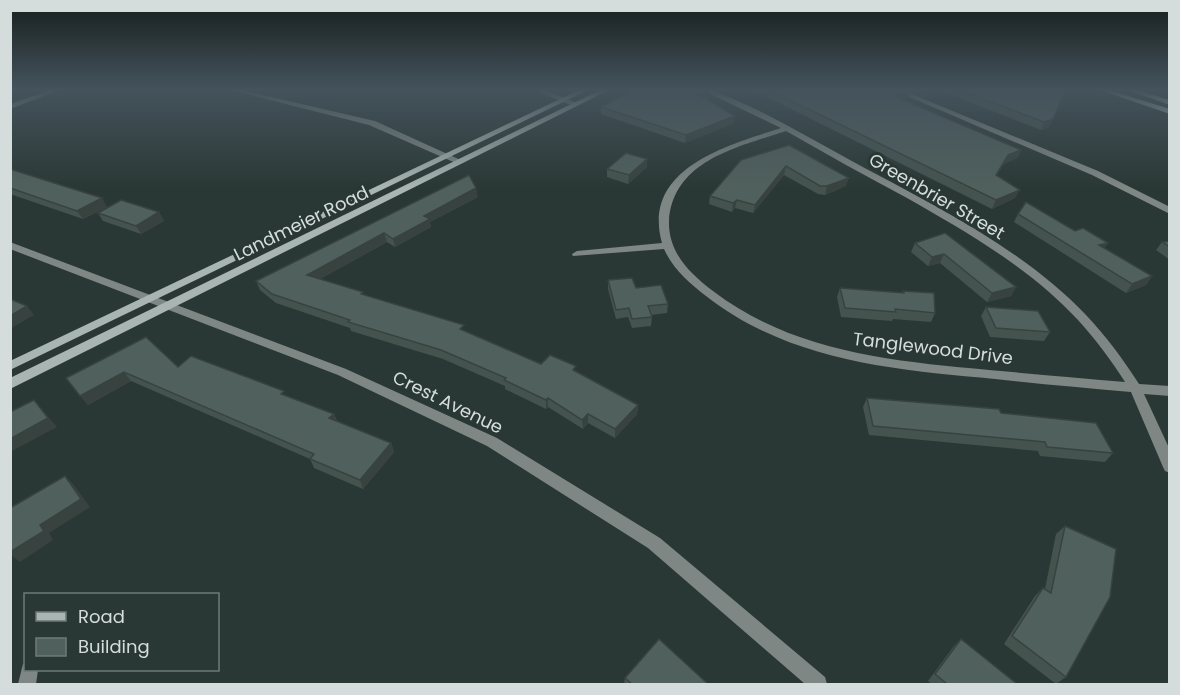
<svg xmlns="http://www.w3.org/2000/svg" width="1180" height="695" font-family="Poppins,sans-serif">
  <style>
    .lines { fill: none; stroke-linecap: round; stroke-linejoin: round }
    .street { fill: #7f8785; fill-rule: evenodd }
    .secondary { fill: #a9b5b2; fill-rule: evenodd }
    .wall { fill: #45534f }
    .shaded-wall { fill: #384340 }
    .building { fill: #50605c; stroke: #384340; stroke-width: 1.5 }
    .labels { text-anchor: middle; dominant-baseline: central; stroke-width: 6; stroke-linejoin: round; paint-order: stroke }
    .street-label { font-size: 18px; fill: #d4dddb; stroke: #2a3835 }
  </style>
  <rect width="100%" height="100%" fill="#2a3835"/>
  <g class="lines">
    <g class="street">
      <path d="M50 90H60L10 109V104Z"/>
      <path d="M230 90H241L375 121 465 162 458 164 369 125Z"/>
      <path d="M534 90H544L580 104 573 106Z"/>
      <path d="M702 90H711C760 108 804 135 850 160 931 204 1021 247 1086 315 1106 336 1123 359 1139 384L1170 386V396L1144 394 1170 450V473L1165 471 1163 467 1131 392C1085 388 1040 384 995 379 894 370 789 361 706 296 689 283 673 269 664 249L573 256 572 254 577 251 662 243C641 168 728 145 781 128ZM786 131C826 154 866 176 907 198 967 232 1031 269 1078 320 1096 340 1111 360 1125 382 1079 378 1034 374 989 370 891 361 793 352 713 291 689 273 668 252 669 221 673 160 739 147 786 131Z"/>
      <path d="M893 90H902L1098 171 1170 207V214L1092 175Z"/>
      <path d="M10 242 346 369 497 438 660 538 825 677 827 684H805L648 548 487 446 338 375 10 249Z"/>
      <path d="M26 662V670H38L36 684H18L23 664Z"/>
    </g>
    <g class="secondary">
      <path d="M579 90H588L10 370V361Z"/>
      <path d="M600 90H609L10 389V378Z"/>
      <path d="M1100 90H1109L1170 109V114Z"/>
      <path d="M1127 90H1136L1170 100V105Z"/>
    </g>
  </g>
  <g class="wall">
    <path d="M749 90H906L907 98 903 100 1021 150 1017 158 1004 164 996 176 1015 198 992 209 759 93Z"/>
    <path d="M907 90H932L918 94Z"/>
    <path d="M939 90H1065L1049 127 1041 130Z"/>
    <path d="M709 96 704 98 735 116 734 123 685 143 601 114V107Z"/>
    <path d="M789 145 846 186 825 195 818 194 784 175 753 213 735 208 732 212 709 204 710 196Z"/>
    <path d="M647 159V167L628 184 607 177V169Z"/>
    <path d="M10 169 107 207 83 219 10 194Z"/>
    <path d="M478 197 430 222 431 227 395 247 387 242 320 279 465 331 541 364 576 371 638 405 637 414 615 438 588 423 583 429 548 407 546 409 505 389V386L443 359 351 331 350 328 276 303 260 290 256 281Z"/>
    <path d="M159 212 164 221 141 234 103 221 98 213Z"/>
    <path d="M1018 214 1108 243 1104 248 1152 276 1146 285 1126 293 1014 222Z"/>
    <path d="M945 233 1016 287 1011 296 987 302 940 263 928 266 911 252 915 243Z"/>
    <path d="M1170 241V260L1156 250 1162 242Z"/>
    <path d="M608 280 636 288 668 304 667 313 651 315 652 317 651 326 632 328 628 317 616 319 608 289Z"/>
    <path d="M840 288 902 293 903 291 935 313 931 322 893 319 892 321 841 317 837 297Z"/>
    <path d="M986 307 1050 332 1044 341 990 337 981 316Z"/>
    <path d="M178 367 285 395 334 414 337 421 391 443 394 452 363 489 314 468 310 459 131 381 88 405 66 378Z"/>
    <path d="M867 398 1001 413 1113 453 1105 462 1040 456 1038 451 869 435 863 407Z"/>
    <path d="M1065 526 1066 677 1056 684 1004 644 1035 596 1043 588 1045 589 1056 534Z"/>
    <path d="M961 639 1017 684H932L928 681 954 646Z"/>
    <path d="M625 678 708 684H624Z"/>
  </g>
  <g class="shaded-wall">
    <path d="M708 90H710L709 96 696 102 697 94Z"/>
    <path d="M920 90H932L918 94Z"/>
    <path d="M909 91 907 98 891 103 894 96Z"/>
    <path d="M735 116 734 123 685 143 686 135Z"/>
    <path d="M1053 119 1049 127 1041 130 1044 122Z"/>
    <path d="M1021 150 1017 158 1004 164 992 184 1008 155Z"/>
    <path d="M647 159V167L628 184 629 175Z"/>
    <path d="M786 166 784 175 753 213 755 205Z"/>
    <path d="M849 178 846 186 825 195 827 186Z"/>
    <path d="M476 188 478 197 430 222 431 227 395 247 393 239 424 216Z"/>
    <path d="M1020 190 1015 198 992 209 996 200Z"/>
    <path d="M102 198 107 207 83 219 77 211Z"/>
    <path d="M737 200 735 208 732 212 733 203Z"/>
    <path d="M159 212 164 221 141 234 136 226Z"/>
    <path d="M384 233 387 242 311 284 307 275Z"/>
    <path d="M1108 243 1102 252 1099 245Z"/>
    <path d="M944 254 940 263 928 266 932 257Z"/>
    <path d="M1152 276 1146 285 1126 293 1132 284Z"/>
    <path d="M1016 287 1011 296 987 302 992 293Z"/>
    <path d="M27 306 34 315 10 329V316Z"/>
    <path d="M124 372 131 381 88 405 80 396Z"/>
    <path d="M548 398V407L546 409V400Z"/>
    <path d="M34 400 57 427 10 452V439Z"/>
    <path d="M638 405 637 414 615 438V429Z"/>
    <path d="M334 414 337 423 329 418Z"/>
    <path d="M588 414V423L583 429 582 420Z"/>
    <path d="M391 443 394 452 363 489 360 480Z"/>
    <path d="M65 476 73 484 90 507 49 533 53 540 20 562 10 554V552Z"/>
  </g>
  <g class="building">
    <path d="M633 90H708L697 94 735 116 686 135 601 107Z"/>
    <path d="M769 90H906L909 91 894 96 1021 150 1008 155 996 175 1020 190 996 200Z"/>
    <path d="M960 90H1065L1053 119 1044 122Z"/>
    <path d="M789 145 849 178 827 186H820L786 166 755 205 737 200 733 203 710 196 741 160Z"/>
    <path d="M626 153 647 159 629 175 607 169Z"/>
    <path d="M10 169 102 198 77 211 10 188Z"/>
    <path d="M469 175 476 188 424 216 430 219 393 239 384 233 307 275 363 292 361 294 464 325 460 329 541 364 550 355 576 366 573 370 638 405 615 429 588 414 582 420 548 398 546 400 504 380 506 378 441 350 348 322 350 320 272 294 256 281Z"/>
    <path d="M121 200 159 212 136 226 98 213Z"/>
    <path d="M1026 202 1075 231 1083 228 1108 243 1099 245 1152 276 1132 284 1018 214Z"/>
    <path d="M945 233 1016 287 992 293 944 254 932 257 915 243Z"/>
    <path d="M1170 241V247L1162 242Z"/>
    <path d="M632 278 636 288 661 285 668 304 648 306 652 317 632 319 629 308 616 310 608 280Z"/>
    <path d="M840 288 904 293 903 291 934 293 935 313 895 309 896 312 845 308Z"/>
    <path d="M10 299 27 306 10 316Z"/>
    <path d="M986 307 1038 311 1050 332 996 328Z"/>
    <path d="M146 337 178 367 191 356 284 391 281 394 334 414 329 418 391 443 360 480 310 459 314 454 124 372 80 396 66 378Z"/>
    <path d="M867 398 999 409 1001 413 1096 423 1113 453 1047 447 1045 442 873 426Z"/>
    <path d="M34 400 48 418 10 439V412Z"/>
    <path d="M65 476 81 499 40 525 44 531 10 552V508Z"/>
    <path d="M1065 526 1116 549 1110 597 1066 677 1012 636 1043 588 1051 593Z"/>
    <path d="M659 639 708 684H632L625 678Z"/>
    <path d="M961 639 1017 684H947L935 674Z"/>
  </g>
  <linearGradient id="sky" x2="0" y2="1"><stop stop-color="#171f1d"/><stop offset="0.48" stop-color="#44535c"/><stop offset="1" stop-color="#44535c" stop-opacity="0"/></linearGradient>
  <rect width="1180" height="187" fill="url(#sky)"/>
  <g class="labels">
    <g class="street-label">
      <text transform="translate(937 196) rotate(30)">Greenbrier Street</text>
      <text transform="translate(301 223) rotate(-26)">Landmeier Road</text>
      <text transform="translate(933 348) rotate(7)">Tanglewood Drive</text>
      <text transform="translate(448 402) rotate(26)">Crest Avenue</text>
    </g>
  </g>
  <rect width="1180" height="695" fill="none" stroke="#d4dddb" stroke-width="24"/>
  <rect x="24" y="593" width="195" height="78" fill="#2a3835" stroke="#6e7a77" stroke-width="1.5"/>
  <rect x="36" y="612" width="30" height="9" fill="#a9b5b2" stroke="#6e7a77" stroke-width="1.5"/>
  <text x="78" y="623" font-size="18" fill="#d4dddb">Road</text>
  <rect x="36" y="638" width="30" height="18" fill="#50605c" stroke="#6e7a77" stroke-width="1.5"/>
  <text x="78" y="653" font-size="18" fill="#d4dddb">Building</text>
</svg>
